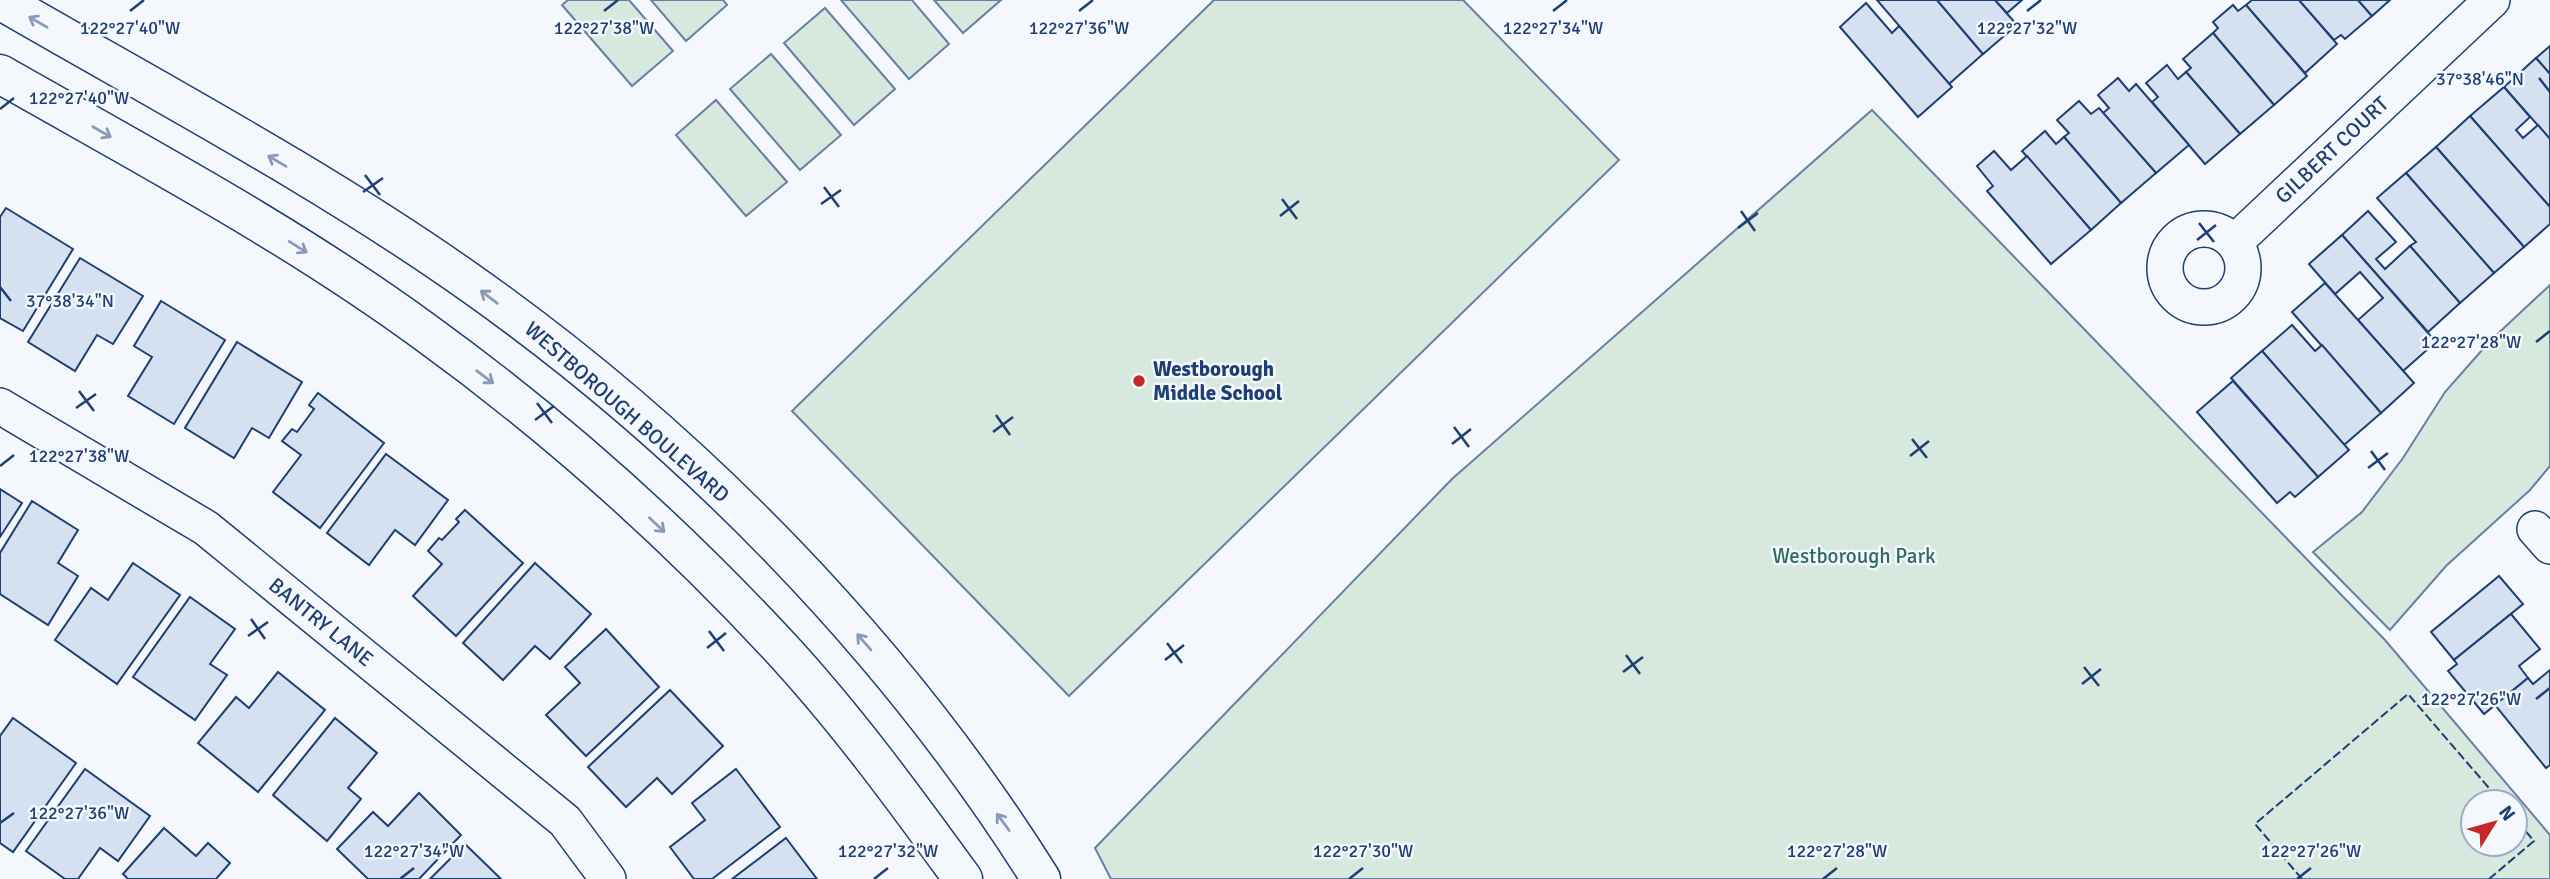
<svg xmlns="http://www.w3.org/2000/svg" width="2550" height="879" font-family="Signika,sans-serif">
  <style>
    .green { fill: #d7e8df; stroke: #687fa3; stroke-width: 2; fill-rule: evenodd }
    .building { fill: #d5e0f0; stroke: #1d3f73; stroke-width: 2 }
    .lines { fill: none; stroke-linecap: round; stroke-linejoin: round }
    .street-casing { stroke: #1d3f73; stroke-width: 38 }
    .secondary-casing { stroke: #1d3f73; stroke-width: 41 }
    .street { stroke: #f4f7fb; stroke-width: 35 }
    .secondary { stroke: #f4f7fb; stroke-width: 38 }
    .fence { stroke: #1d3f73; stroke-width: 2; stroke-dasharray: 9 3.5; stroke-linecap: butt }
    .oneway { stroke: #889bb7 }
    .ticks { fill: none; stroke: #1d3f73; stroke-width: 2.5 }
    .poi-dot { fill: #c62828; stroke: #f4f7fb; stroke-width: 2.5 }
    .labels { text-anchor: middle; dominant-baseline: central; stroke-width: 5; stroke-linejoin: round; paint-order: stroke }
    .street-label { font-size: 21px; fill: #1d3f73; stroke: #f4f7fb }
    .poi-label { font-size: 21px; font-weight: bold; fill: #1d3f73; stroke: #f4f7fb; text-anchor: start }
    .park-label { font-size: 21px; fill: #2c6c60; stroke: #f4f7fb }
    .ticks-label { font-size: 18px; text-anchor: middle; fill: #1d3f73; stroke: #f4f7fb; stroke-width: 5; stroke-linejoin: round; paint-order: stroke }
  </style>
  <rect width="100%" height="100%" fill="#f4f7fb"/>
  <g class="green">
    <path d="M568 0H629L673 51 632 86 562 5Z"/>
    <path d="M651 0H723L727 5 686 41Z"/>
    <path d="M841 0H912L949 44 909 79Z"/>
    <path d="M934 0H1001L963 33Z"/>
    <path d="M1214 0H1463L1619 160 1069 696 792 411Z"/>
    <path d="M825 8 895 89 854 125 784 43Z"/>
    <path d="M771 54 841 135 800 170 730 89Z"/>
    <path d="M716 100 787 182 746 216 676 135Z"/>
    <path d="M1872 110 2385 640 2550 835V879H1111L1095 848 1452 479ZM2473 802H2515V844H2473Z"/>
    <path d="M2550 285V466L2530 490 2446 566 2390 630 2313 552 2362 512 2403 458 2445 392 2490 341Z"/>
  </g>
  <g class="building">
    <path d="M1877 0H1937L1983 54 1949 84Z"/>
    <path d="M1937 0H1995L2017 25 1983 54Z"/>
    <path d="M1995 0H2022L2007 13Z"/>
    <path d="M2252 0H2299L2337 44 2305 73 2246 5Z"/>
    <path d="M2299 0H2358L2372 16 2345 39 2341 35 2334 40Z"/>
    <path d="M2358 0H2390L2372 16Z"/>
    <path d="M1866 3 1892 33 1899 26 1952 87 1918 117 1840 27Z"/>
    <path d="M2233 5 2238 11 2246 5 2307 76 2274 105 2213 33 2218 28 2213 22Z"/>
    <path d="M2213 33 2274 105 2240 134 2186 72 2191 68 2183 59Z"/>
    <path d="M2550 46V74L2536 58Z"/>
    <path d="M2536 58 2550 74V139L2504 87Z"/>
    <path d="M2167 65 2178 79 2186 72 2240 134 2205 164 2152 102 2158 97 2146 83Z"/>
    <path d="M2118 78 2129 91 2136 84 2189 145 2156 173 2103 113 2109 108 2098 95Z"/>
    <path d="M2504 87 2530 117 2516 130 2523 138 2538 125 2550 139V207L2470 116Z"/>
    <path d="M2079 101 2091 114 2099 108 2156 173 2121 203 2064 137 2069 133 2057 120Z"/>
    <path d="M2470 116 2550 207V224L2524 247 2436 147Z"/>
    <path d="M2045 131 2056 144 2064 137 2121 203 2091 230 2022 151Z"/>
    <path d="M2436 147 2524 247 2494 273 2406 173Z"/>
    <path d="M1994 151 2011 170 2027 156 2091 230 2051 264 1987 191 1993 186 1977 166Z"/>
    <path d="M2406 173 2494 273 2460 303 2410 246 2416 242 2377 198Z"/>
    <path d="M6 208 73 249 23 331 0 318V217Z"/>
    <path d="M2368 211 2396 242 2376 259 2385 269 2410 246 2460 303 2428 332 2342 235Z"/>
    <path d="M2342 235 2436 342 2403 371 2358 320 2383 298 2360 272 2335 294 2309 264Z"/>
    <path d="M80 258 143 296 113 344 97 335 75 371 28 342Z"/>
    <path d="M2325 283 2414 383 2381 413 2292 312Z"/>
    <path d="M161 301 225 340 174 424 128 396 152 357 134 346Z"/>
    <path d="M2292 325 2315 351 2322 345 2381 413 2344 445 2262 351Z"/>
    <path d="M237 342 302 382 269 438 252 428 234 458 185 428Z"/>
    <path d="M2262 351 2349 450 2318 477 2231 378Z"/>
    <path d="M2233 381 2318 477 2295 497 2290 492 2277 503 2197 412Z"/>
    <path d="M318 393 384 443 320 528 273 492 301 455 282 441 292 429 297 432 314 409 309 405Z"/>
    <path d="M386 454 448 500 415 545 395 530 369 565 327 533Z"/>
    <path d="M0 489 22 503 0 537Z"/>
    <path d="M32 501 78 530 58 563 78 576 48 625 0 594V553Z"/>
    <path d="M465 510 523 563 456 636 413 596 442 564 428 551 439 538 442 540 459 522 456 519Z"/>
    <path d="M133 563 180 595 117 684 55 640 91 588 108 600Z"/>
    <path d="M535 563 591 614 550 659 535 646 503 680 463 643Z"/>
    <path d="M2499 576 2523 604 2454 660 2431 632Z"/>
    <path d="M190 597 235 629 210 664 227 675 195 720 133 677Z"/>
    <path d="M2511 614 2540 649 2519 666 2528 678 2484 714 2448 671 2457 664 2454 660Z"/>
    <path d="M606 629 659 687 586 756 546 715 580 683 565 667Z"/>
    <path d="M2550 670V765L2546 768 2495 705 2528 678 2533 684Z"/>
    <path d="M278 672 325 710 258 792 198 743 236 697 249 708Z"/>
    <path d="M670 690 723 746 672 794 657 778 626 807 588 767Z"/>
    <path d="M13 718 76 763 13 852 0 843V736Z"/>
    <path d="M335 718 377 753 348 788 361 799 327 841 273 795Z"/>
    <path d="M85 769 150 816 118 861 100 848 78 879H65L26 851Z"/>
    <path d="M736 769 780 827 712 879H694L670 847 705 820 692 803Z"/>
    <path d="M419 793 461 835 419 879H368L337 849 373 812 388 826Z"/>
    <path d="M164 828 196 856 208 843 230 863 216 879H128L123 874Z"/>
    <path d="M786 838 817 879H732Z"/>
    <path d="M465 844 501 879H430Z"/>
  </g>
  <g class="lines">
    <defs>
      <g id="street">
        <circle cx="2204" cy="268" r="39"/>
        <path d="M2235 242 2492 0"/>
        <path d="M0 406 206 528 565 821 608 879"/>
        <path d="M2535 529 2550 546"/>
      </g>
      <g id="secondary">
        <path d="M0 0C157 91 320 177 469 282 692 439 896 648 1041 879"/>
        <path d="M0 74C144 156 291 234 425 332 552 424 670 529 777 644 845 717 904 798 963 879"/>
      </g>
    </defs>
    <use href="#street" class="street-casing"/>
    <use href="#secondary" class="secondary-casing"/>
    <use href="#street" class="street"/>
    <use href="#secondary" class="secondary"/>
    <g class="fence">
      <path d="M2302 879 2255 824 2408 694 2501 802"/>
      <path d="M2489 879 2534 841 2515 819"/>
    </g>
  </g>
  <defs><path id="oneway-shaft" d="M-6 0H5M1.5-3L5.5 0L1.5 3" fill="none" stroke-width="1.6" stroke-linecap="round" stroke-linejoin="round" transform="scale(1.75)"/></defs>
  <g class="oneway">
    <use href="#oneway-shaft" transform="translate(38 22) rotate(-150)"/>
    <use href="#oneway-shaft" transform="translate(102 132) rotate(30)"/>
    <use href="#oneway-shaft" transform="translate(277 161) rotate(-149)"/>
    <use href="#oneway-shaft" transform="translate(298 247) rotate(32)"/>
    <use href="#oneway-shaft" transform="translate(489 297) rotate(-143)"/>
    <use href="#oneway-shaft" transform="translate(485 377) rotate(37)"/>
    <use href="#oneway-shaft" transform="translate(657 525) rotate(44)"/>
    <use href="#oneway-shaft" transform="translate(864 642) rotate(-131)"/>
    <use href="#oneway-shaft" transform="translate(1003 822) rotate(-126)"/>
  </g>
  <path class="ticks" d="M130 11 144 0M604 11 618 0M1079 11 1093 0M1553 11 1567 0M2027 11 2041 0M2539 78 2550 92M0 109 14 98M365 175 380 195M824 187 839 207M363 192 383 178M1282 199 1297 219M821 204 841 190M1741 211 1755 231M1280 216 1299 201M2199 223 2214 242M1738 228 1758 213M2197 240 2216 225M0 287 11 301M2536 342 2550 331M79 391 94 411M537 403 552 423M76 408 96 394M996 415 1010 435M535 420 554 406M1454 427 1469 447M993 432 1013 417M1912 439 1927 458M1452 444 1471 429M2371 451 2385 470M1910 456 1929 441M0 466 14 455M2368 468 2388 453M251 619 265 639M709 631 724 651M248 636 268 622M1167 643 1182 663M707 648 726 633M1626 655 1640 674M1165 660 1184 645M2084 667 2099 686M1623 672 1643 657M2082 684 2101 669M2536 699 2550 688M0 823 14 813M400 879 414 868M874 879 888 868M1349 879 1363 868M1823 879 1837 868M2297 879 2311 868"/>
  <circle class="poi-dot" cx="1139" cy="381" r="7"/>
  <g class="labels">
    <g class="street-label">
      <text transform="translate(2332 150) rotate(-43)">GILBERT COURT</text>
      <text transform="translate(627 412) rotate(41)">WESTBOROUGH BOULEVARD</text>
      <text transform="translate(321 622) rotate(39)">BANTRY LANE</text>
    </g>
    <g class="poi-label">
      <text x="1153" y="369">Westborough<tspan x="1153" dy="24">Middle School</tspan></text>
    </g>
    <g class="park-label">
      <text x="1854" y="556">Westborough Park</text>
    </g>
  </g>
  <g class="ticks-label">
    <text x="130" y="34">122°27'40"W</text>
    <text x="604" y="34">122°27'38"W</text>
    <text x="1079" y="34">122°27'36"W</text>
    <text x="1553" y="34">122°27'34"W</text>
    <text x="2027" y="34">122°27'32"W</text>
    <text x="2480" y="85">37°38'46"N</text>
    <text x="79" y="104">122°27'40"W</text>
    <text x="70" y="307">37°38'34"N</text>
    <text x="2471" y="348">122°27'28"W</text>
    <text x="79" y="462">122°27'38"W</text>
    <text x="2471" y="705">122°27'26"W</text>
    <text x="79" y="819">122°27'36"W</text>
    <text x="414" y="857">122°27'34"W</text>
    <text x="888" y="857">122°27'32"W</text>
    <text x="1363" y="857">122°27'30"W</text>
    <text x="1837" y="857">122°27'28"W</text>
    <text x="2311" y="857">122°27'26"W</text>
  </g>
  <g transform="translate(2494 823) rotate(53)"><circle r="33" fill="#f4f7fb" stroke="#9eadc5" stroke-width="2"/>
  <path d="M0-5L12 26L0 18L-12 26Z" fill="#c62828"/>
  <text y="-10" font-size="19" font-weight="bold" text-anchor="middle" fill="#1d3f73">N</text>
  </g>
</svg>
